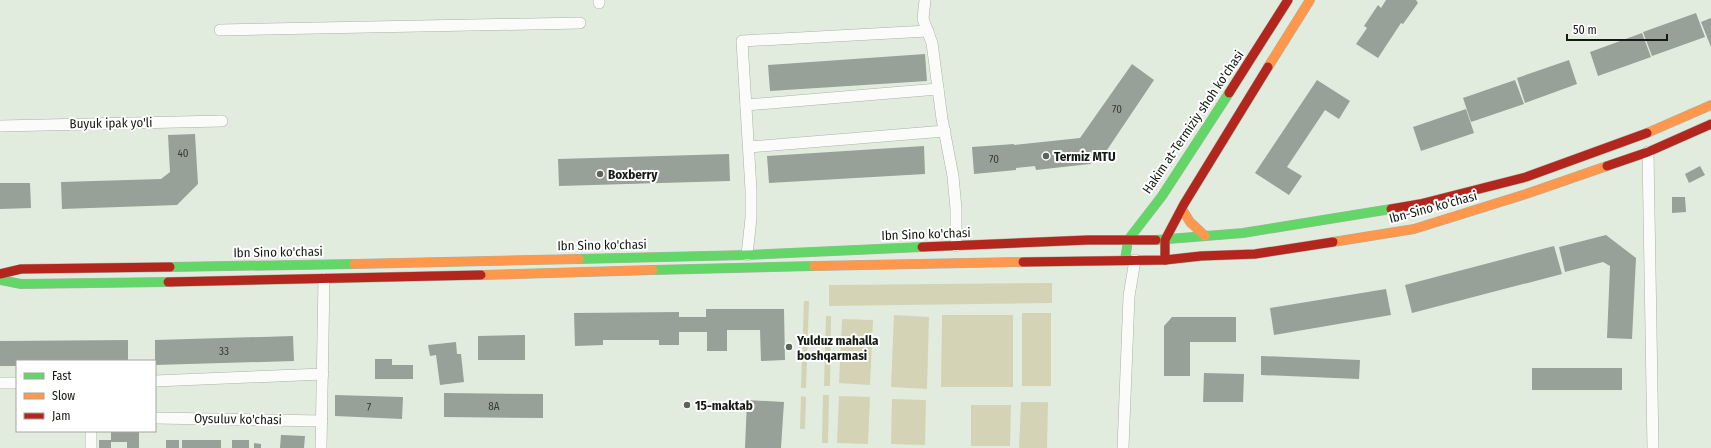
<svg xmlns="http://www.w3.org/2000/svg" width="1711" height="448" font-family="'Fira Sans Condensed',sans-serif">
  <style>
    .green { fill: #d5d3b5 }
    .building { fill: #97a198 }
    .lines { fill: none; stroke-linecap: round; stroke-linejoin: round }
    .street-casing { stroke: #a9b2a6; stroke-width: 12 }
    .fast-casing { stroke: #a9b2a6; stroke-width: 10 }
    .slow-casing { stroke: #a9b2a6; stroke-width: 10 }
    .jam-casing { stroke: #a9b2a6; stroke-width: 10 }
    .street { stroke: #fbfcfa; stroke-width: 11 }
    .fast { stroke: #63d668; stroke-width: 9 }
    .slow { stroke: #ff974d; stroke-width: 9 }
    .jam { stroke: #b3261e; stroke-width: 9 }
    .poi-dot { fill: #5c6459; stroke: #fff; stroke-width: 1.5 }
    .labels { text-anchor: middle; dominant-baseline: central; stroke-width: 4; stroke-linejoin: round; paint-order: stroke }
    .number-label { font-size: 11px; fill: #353c34 }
    .street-label { font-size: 13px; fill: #141b12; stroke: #fff }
    .poi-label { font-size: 13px; font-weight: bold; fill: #141b12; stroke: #fff; text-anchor: start }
  </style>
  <rect width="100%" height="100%" fill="#e2ecde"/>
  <g class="green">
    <path d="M1052 283V303L829 306V285Z"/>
    <path d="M804 301H809L806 388H801Z"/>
    <rect x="1022" y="313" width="29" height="73"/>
    <path d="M894 315 929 317 927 389 891 387Z"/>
    <path d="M942 315H1013V387H941Z"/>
    <path d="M826 316H831L830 386H824Z"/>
    <path d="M842 319 873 320 870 385 839 383Z"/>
    <path d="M823 395H829L828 443H822Z"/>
    <path d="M801 396 806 397 805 429H800Z"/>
    <path d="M839 396 870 397 868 444 837 443Z"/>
    <path d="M892 399 926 400 925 445 891 444Z"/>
    <path d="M1021 402H1048L1047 448H1019Z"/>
    <path d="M971 405H1011L1010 446H971Z"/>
  </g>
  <g class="building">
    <path d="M1386 0H1416L1418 3 1403 24 1401 23 1378 58 1356 44 1367 28 1364 26 1378 5 1381 8Z"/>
    <path d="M1696 13 1705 37 1652 56 1643 32Z"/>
    <path d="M1711 18V47L1701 22Z"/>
    <path d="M1642 33 1651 57 1598 76 1590 52Z"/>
    <path d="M925 54 927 81 770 91 768 65Z"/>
    <path d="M1569 60 1577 84 1525 103 1517 78Z"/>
    <path d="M1132 64 1154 80 1107 150 1090 164 1036 170 1035 166 1016 168V170L974 174 972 147 1014 144V145L1080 138Z"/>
    <path d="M1317 80 1350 101 1339 119 1325 110 1287 167 1302 176 1289 195 1255 173Z"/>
    <path d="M1515 80 1524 104 1471 122 1463 98Z"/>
    <path d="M1466 109 1474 133 1421 151 1413 127Z"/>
    <path d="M195 134 198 184 177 205 62 209 61 182 161 179 170 172 168 135Z"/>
    <path d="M924 146 925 174 769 183 767 156Z"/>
    <path d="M729 154 730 181 559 186 558 159Z"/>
    <path d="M1700 166 1705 175 1689 183 1685 174Z"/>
    <path d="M0 183H30L31 208 0 209Z"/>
    <path d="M1672 197H1685L1686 212 1672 213Z"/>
    <path d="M1606 235 1636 258 1632 339 1607 338 1610 266 1603 262 1565 272 1559 247Z"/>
    <path d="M1554 246 1562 274 1412 313 1405 285Z"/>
    <path d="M1386 289 1391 315 1274 335 1270 308Z"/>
    <path d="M706 309H784L785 360 761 361 760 330H727V351H707V332H679V345H659V340H603V345L575 346 574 313 679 312V317H706Z"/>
    <path d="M1172 317H1236V342H1190V376H1164V326Z"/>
    <path d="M525 335V360H478V336Z"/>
    <path d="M293 336 294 361 155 365V340Z"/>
    <path d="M128 340V361H17V366H0V341Z"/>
    <path d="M456 342 457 354H461L464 382 440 385 436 355 430 356 428 345Z"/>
    <path d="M1261 356 1360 360 1359 379 1261 375Z"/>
    <path d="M375 359H392V365H413V379H375Z"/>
    <rect x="1532" y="368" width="90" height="22"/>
    <path d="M1204 373 1244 374 1243 402H1203Z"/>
    <path d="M444 393 543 394V418L444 417Z"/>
    <path d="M335 395 403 397 402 419 335 416Z"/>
    <path d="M747 400 784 402 781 448H745Z"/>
    <path d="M111 432H139V448H127V442H111V448H99V440H111Z"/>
    <path d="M281 435 305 436 304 448H280Z"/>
    <rect x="166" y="440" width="13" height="8"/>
    <rect x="182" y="440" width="39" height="8"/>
    <rect x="232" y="440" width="17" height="8"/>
    <path d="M254 443 261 444V448H254Z"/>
  </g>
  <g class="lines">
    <defs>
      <g id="street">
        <path d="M599 0V3"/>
        <path d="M925 0 923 19 932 43 942 119 953 176 956 209V246"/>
        <path d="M220 30 580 23"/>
        <path d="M746 105 938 89"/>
        <path d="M0 126 222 121"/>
        <path d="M749 147 945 131"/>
        <path d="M1648 152 1653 448"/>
        <path d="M747 255 751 218V190L742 41 928 31"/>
        <path d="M155 381 323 374"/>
        <path d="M0 383H17"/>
        <path d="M155 418 322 421"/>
        <path d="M91 448V431"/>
        <path d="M321 448 324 279"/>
        <path d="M1123 448 1129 296 1135 260"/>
      </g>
      <g id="fast">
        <path d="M1156 240 1243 233 1391 209"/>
        <path d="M579 259 747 255 922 247"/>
        <path d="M1125 260 1128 240 1162 196 1229 93"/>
        <path d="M170 267 354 264"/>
        <path d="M653 270 814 266"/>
        <path d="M0 280 21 284 168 282"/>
      </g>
      <g id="slow">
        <path d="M1268 67 1310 0"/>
        <path d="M1647 133 1711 105"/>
        <path d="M1182 209 1190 222 1205 236"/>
        <path d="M1333 242 1414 229 1526 194 1607 166"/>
        <path d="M354 264 579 259"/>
        <path d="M814 266 1023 262"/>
        <path d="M481 275 653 270"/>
      </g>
      <g id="jam">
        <path d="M1229 93 1288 0"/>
        <path d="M1607 166 1648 152 1711 124"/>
        <path d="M1391 209 1420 204 1526 177 1647 133"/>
        <path d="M922 247 1088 240H1156"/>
        <path d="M1165 260V240L1184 204 1268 67"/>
        <path d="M1023 262 1165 260 1201 256 1255 254 1333 242"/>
        <path d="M0 274 21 269 170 267"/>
        <path d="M168 282 481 275"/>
      </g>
    </defs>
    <use href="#street" class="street-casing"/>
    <use href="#fast" class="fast-casing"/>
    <use href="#slow" class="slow-casing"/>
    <use href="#jam" class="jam-casing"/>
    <use href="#street" class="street"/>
    <use href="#fast" class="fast"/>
    <use href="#slow" class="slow"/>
    <use href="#jam" class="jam"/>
  </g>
  <g class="poi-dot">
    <circle cx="1046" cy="156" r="4"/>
    <circle cx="600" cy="174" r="4"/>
    <circle cx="789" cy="347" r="4"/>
    <circle cx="687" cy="405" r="4"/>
  </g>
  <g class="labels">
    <g class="number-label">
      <text x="1117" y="109">70</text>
      <text x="183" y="153">40</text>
      <text x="994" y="159">70</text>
      <text x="224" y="351">33</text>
      <text x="494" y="406">8A</text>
      <text x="369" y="407">7</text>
    </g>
    <g class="street-label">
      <text transform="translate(1193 122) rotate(-56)">Hakim at-Termiziy shoh ko'chasi</text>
      <text transform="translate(111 123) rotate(-1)">Buyuk ipak yo'li</text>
      <text transform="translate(1433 207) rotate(-15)">Ibn-Sino ko'chasi</text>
      <text transform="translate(926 234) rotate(-2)">Ibn Sino ko'chasi</text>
      <text transform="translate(602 245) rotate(-1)">Ibn Sino ko'chasi</text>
      <text transform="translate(278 252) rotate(-1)">Ibn Sino ko'chasi</text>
      <text transform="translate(238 419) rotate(1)">Oysuluv ko'chasi</text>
    </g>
    <g class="poi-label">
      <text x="1054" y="156">Termiz MTU</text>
      <text x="608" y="174">Boxberry</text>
      <text x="797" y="340">Yulduz mahalla<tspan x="797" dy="15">boshqarmasi</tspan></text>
      <text x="695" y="405">15-maktab</text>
    </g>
  </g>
  <rect x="16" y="360" width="140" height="72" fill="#ffffff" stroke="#a1a4a0"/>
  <rect x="24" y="373" width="20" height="6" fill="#63d668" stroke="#a1a4a0"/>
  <text x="52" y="380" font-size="12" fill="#141b12">Fast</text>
  <rect x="24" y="393" width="20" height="6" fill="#ff974d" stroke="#a1a4a0"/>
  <text x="52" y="400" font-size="12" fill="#141b12">Slow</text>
  <rect x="24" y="413" width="20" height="6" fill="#b3261e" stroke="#a1a4a0"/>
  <text x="52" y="420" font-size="12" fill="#141b12">Jam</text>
  <path d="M1567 34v6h100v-6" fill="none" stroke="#141b12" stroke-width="2"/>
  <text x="1573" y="34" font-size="12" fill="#141b12" stroke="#ffffff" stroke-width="3" paint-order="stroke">50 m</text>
</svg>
